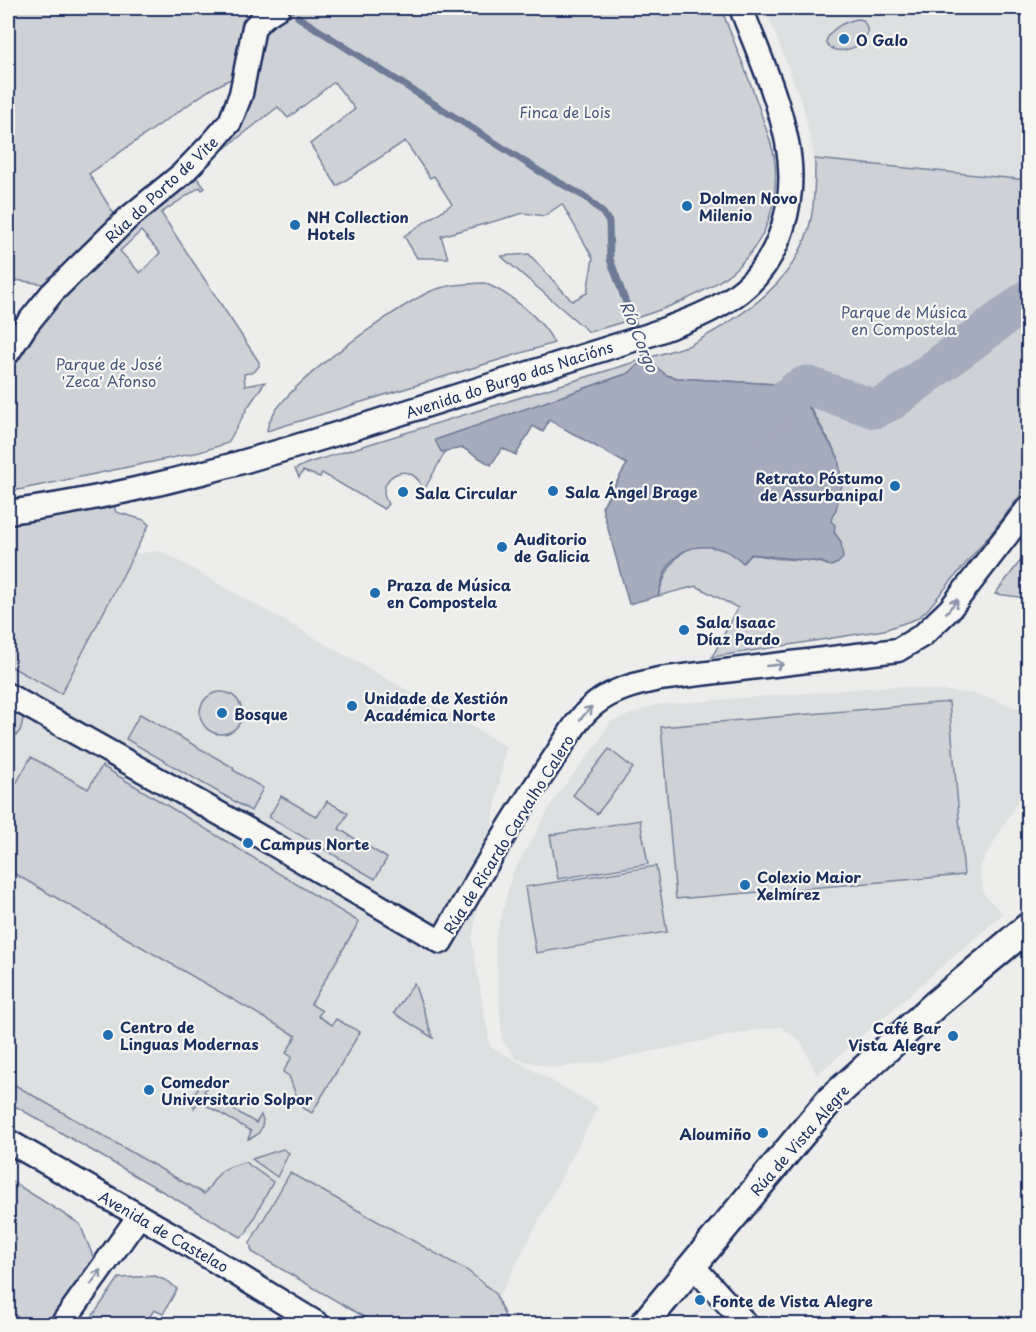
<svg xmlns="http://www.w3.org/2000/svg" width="1036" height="1332" font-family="'Playpen Sans',sans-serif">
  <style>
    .built { fill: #dde0e1 }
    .green { fill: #ced2d7; stroke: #74809a; stroke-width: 1.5; fill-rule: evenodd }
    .water { fill: #a5acbc; stroke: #6e7a96; stroke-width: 1.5 }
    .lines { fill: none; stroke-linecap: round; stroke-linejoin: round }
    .stream { stroke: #6e7a96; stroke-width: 7 }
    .river { stroke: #a5acbc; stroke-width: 39 }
    .minor-casing { stroke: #1b2f5e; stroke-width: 27 }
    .major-casing { stroke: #1b2f5e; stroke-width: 32 }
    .minor { stroke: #f6f6f2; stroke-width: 22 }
    .major { stroke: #f6f6f2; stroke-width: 27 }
    .oneway { stroke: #8892a8 }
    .poi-dot { fill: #1f6fb2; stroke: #f6f6f2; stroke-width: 2 }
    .labels { text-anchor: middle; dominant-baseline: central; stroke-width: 4.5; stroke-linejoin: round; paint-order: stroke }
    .poi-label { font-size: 15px; font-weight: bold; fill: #1b2f5e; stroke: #f6f6f2; text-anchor: start }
    .park-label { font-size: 15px; fill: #48587c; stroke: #f6f6f2 }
    .street-label { font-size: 15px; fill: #1b2f5e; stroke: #f6f6f2 }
    .water-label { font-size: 16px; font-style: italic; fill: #44547a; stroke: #f6f6f2 }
  </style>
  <rect width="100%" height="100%" fill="#edeeec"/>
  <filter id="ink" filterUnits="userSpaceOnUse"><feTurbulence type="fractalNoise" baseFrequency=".0167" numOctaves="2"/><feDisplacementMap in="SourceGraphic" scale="12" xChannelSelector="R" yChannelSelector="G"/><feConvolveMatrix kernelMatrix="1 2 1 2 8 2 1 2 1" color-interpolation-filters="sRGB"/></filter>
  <g filter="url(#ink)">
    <g class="built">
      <path d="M765 8H1028V180L815 159 802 103Z"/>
      <path d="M161 551 506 746 472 940 490 1046 598 1107 485 1324H438L228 1224 8 1102V563Z"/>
      <path d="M894 686 978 694 1026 711 1028 714V777L1025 789 979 868 984 894 1003 914 817 1075 801 1042 781 1027 761 1029 601 1062 554 1068 516 1059 502 1040 495 940 512 874 557 795 600 740 610 722 655 705Z"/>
    </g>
    <g class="green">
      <path d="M8 8H262L238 75 208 91 89 174 116 217 43 284 8 279Z"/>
      <path d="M300 8H721C735 46 752 83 764 123 768 135 774 149 775 163 784 280 678 306 589 332L501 256 529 254 572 301 587 293 593 258 562 204 544 216 524 213 441 236 448 258H417L404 236 452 204 434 176 430 178 405 141 337 186 310 144 355 109 334 82 288 118 278 107 193 173 205 188 202 190 200 187 161 213 259 362V366L254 372 244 374 245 386 265 382 248 407 228 443 200 452 8 492V365L45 311 213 152 259 35 272 24ZM141 231 160 253 140 273 120 251Z"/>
      <path d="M857 19 863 20C865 24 869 29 867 34 862 49 833 58 826 42 830 28 844 22 857 19Z"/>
      <path d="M815 159 1028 180V485L993 531 927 610 916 619 884 630 712 657 738 608 696 586 658 596C666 568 679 541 714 546 722 547 728 553 735 555 740 557 748 554 754 555 759 555 762 556 767 557 783 561 814 558 827 565L841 542 834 532 831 522 838 457 804 396 792 385 677 378 666 375 645 358 629 373 436 440 441 451 445 452 423 492C415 455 371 477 388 504L384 509 322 473 320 477 303 471 299 477 295 469 308 463 690 345C742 316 798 283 811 219 815 199 815 179 815 159Z"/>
      <path d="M484 283C509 293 542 318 554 343L267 431C269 393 394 309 429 292 447 284 465 284 484 283Z"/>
      <path d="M114 506 116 512 144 520 149 525 61 694 8 665V524Z"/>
      <path d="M1028 551V598L995 594Z"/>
      <circle cx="221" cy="713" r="21"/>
      <path d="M949 702 964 875 676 899 661 727Z"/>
      <path d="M8 704 18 710 23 717C22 727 20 738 8 737Z"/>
      <path d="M140 714 234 768 233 770 263 788 251 811 126 739Z"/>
      <path d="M609 749 633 768 597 814 573 795Z"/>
      <path d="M31 757 88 789 102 766 359 922 311 1004 322 1011 318 1016 332 1025 336 1019 360 1032 312 1113 300 1106 289 1076 283 1072 292 1057 286 1053 296 1036 8 870V798Z"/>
      <path d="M281 796 317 817 327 801 348 813 339 829 387 858 375 879 269 817Z"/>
      <path d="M640 820 648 864 558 879 550 835Z"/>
      <path d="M656 866 667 932 536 953 525 887Z"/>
      <path d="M414 983 433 1038 394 1013Z"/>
      <path d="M8 1081 204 1194C220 1173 217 1169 245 1162L273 1182 246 1233 241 1237 8 1102Z"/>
      <path d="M201 1085H208L204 1092 256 1123 261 1115 263 1120C262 1131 258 1136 248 1139L251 1131 199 1101 194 1108C188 1099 195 1091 201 1085Z"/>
      <path d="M283 1149 289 1153 277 1177 252 1159Z"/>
      <path d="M290 1173 468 1271 495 1293 506 1319 503 1324H376L252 1252 250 1243Z"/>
      <path d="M8 1179 80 1224 94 1259 46 1324H8Z"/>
      <path d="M155 1276 169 1282 177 1289 163 1314 154 1310 145 1324H87L119 1278Z"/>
    </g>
    <path class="water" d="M646 358 666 375 677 378 792 385 798 389 838 457 842 484 836 510 833 514 831 521 835 525 834 532 841 542 843 558 838 563 831 566 821 562 751 554 743 563C723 543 687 539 669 565 663 574 661 585 658 596L629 604 602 507 627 464 549 420 543 432 533 426 516 455 502 448 491 465 463 448 441 452 435 440 629 373Z"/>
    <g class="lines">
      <path class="stream" d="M298 17 539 171 587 198 603 213 609 222 610 259 646 358"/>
      <path class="river" d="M757 422 798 389 806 385 875 409 893 400 1028 299"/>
      <defs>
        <g id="minor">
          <path d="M8 353 27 324 52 293 127 219 182 174 212 143 230 122 241 94 254 27 264 17 278 8"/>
          <path d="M8 512C138 495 265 457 390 417 476 390 563 362 649 335 678 324 707 315 733 297 782 264 798 198 787 142 778 96 758 52 741 8"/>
          <path d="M8 695 247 829 441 942C477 880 513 818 554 758 566 740 578 717 595 704 614 689 636 684 659 679L898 650 923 635 950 609 1028 508"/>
          <path d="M8 1141 171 1234 318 1324"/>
          <path d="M693 1266 746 1324"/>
          <path d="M62 1324 139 1216"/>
        </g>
        <path id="major" d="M644 1324 829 1101 936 1004 1028 927"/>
      </defs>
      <use href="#minor" class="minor-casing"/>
      <use href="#major" class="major-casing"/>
      <use href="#minor" class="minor"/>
      <use href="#major" class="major"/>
    </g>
    <defs><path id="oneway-shaft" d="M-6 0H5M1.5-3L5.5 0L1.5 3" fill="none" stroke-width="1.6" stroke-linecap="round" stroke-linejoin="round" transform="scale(1.5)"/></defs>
    <g class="oneway">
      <use href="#oneway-shaft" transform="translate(952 606) rotate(-50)"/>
      <use href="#oneway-shaft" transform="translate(775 665) rotate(-6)"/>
      <use href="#oneway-shaft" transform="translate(586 713) rotate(-48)"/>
      <use href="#oneway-shaft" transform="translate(96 1277) rotate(-55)"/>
    </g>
  </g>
  <g class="poi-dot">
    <circle cx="844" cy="39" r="6"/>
    <circle cx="687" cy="206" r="6"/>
    <circle cx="295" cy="225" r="6"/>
    <circle cx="895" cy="486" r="6"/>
    <circle cx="553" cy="491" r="6"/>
    <circle cx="403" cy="492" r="6"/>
    <circle cx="502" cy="547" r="6"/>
    <circle cx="375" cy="593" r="6"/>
    <circle cx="684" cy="630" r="6"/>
    <circle cx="352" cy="706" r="6"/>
    <circle cx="222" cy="713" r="6"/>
    <circle cx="248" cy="843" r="6"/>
    <circle cx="745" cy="885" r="6"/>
    <circle cx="108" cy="1035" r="6"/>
    <circle cx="953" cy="1036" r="6"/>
    <circle cx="149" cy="1090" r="6"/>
    <circle cx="763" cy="1133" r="6"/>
    <circle cx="700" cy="1300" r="6"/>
  </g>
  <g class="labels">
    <g class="poi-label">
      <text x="856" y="39">O Galo</text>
      <text x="699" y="197">Dolmen Novo<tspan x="699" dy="17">Milenio</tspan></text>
      <text x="307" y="216">NH Collection<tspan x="307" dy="17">Hotels</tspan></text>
      <text x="883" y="477" text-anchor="end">Retrato Póstumo<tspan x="883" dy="17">de Assurbanipal</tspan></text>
      <text x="565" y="491">Sala Ángel Brage</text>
      <text x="415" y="492">Sala Circular</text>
      <text x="514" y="538">Auditorio<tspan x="514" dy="17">de Galicia</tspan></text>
      <text x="387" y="584">Praza de Música<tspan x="387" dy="17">en Compostela</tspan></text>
      <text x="696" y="621">Sala Isaac<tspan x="696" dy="17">Díaz Pardo</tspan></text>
      <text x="364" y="697">Unidade de Xestión<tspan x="364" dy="17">Académica Norte</tspan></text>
      <text x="234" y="713">Bosque</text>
      <text x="260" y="843">Campus Norte</text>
      <text x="757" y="876">Colexio Maior<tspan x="757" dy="17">Xelmírez</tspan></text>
      <text x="120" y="1026">Centro de<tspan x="120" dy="17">Linguas Modernas</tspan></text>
      <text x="941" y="1027" text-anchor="end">Café Bar<tspan x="941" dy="17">Vista Alegre</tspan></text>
      <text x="161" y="1081">Comedor<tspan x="161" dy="17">Universitario Solpor</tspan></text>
      <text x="751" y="1133" text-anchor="end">Aloumiño</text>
      <text x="712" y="1300">Fonte de Vista Alegre</text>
    </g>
    <g class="park-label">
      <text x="565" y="111">Finca de Lois</text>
      <text x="904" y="311">Parque de Música<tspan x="904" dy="17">en Compostela</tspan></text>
      <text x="109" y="363">Parque de José<tspan x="109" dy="17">'Zeca' Afonso</tspan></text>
    </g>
    <g class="street-label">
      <text transform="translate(161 189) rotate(-43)">Rúa do Porto de Vite</text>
      <text transform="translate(509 379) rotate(-18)">Avenida do Burgo das Nacións</text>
      <text transform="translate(508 834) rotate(-58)">Rúa de Ricardo Carvalho Calero</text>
      <text transform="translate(799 1140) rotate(-49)">Rúa de Vista Alegre</text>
      <text transform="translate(164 1231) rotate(30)">Avenida de Castelao</text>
    </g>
    <g class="water-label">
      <text transform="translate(640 336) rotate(68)">Río Corgo</text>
    </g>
  </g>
  <rect width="1036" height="1332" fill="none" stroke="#f6f6f2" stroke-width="30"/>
  <rect x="15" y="15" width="1006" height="1302" fill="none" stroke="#1b2f5e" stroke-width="2" filter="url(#ink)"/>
</svg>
